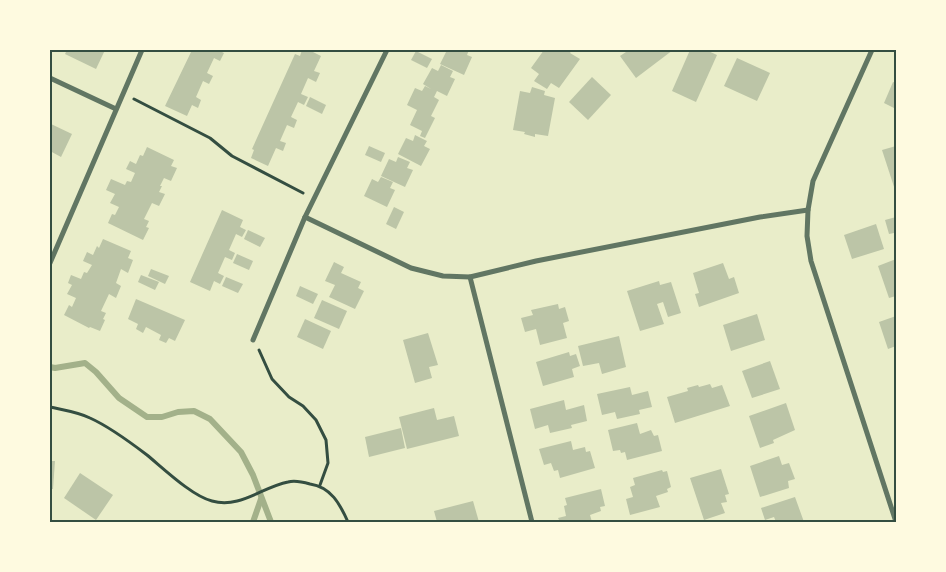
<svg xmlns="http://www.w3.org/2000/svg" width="946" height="572" font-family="Merriweather,serif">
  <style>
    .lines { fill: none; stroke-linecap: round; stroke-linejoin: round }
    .stream { stroke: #a3b18a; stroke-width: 6 }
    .building { fill: #bcc5a7 }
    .path { stroke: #344e41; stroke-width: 3 }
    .minor { stroke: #617663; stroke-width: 5 }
    .neatline { fill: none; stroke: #344e41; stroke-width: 2 }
  </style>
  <rect width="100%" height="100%" fill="#e9edc9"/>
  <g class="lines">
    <g class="stream">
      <path d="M50 367 55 368 85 363 96 372 119 398 147 417H162L178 412 194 411 210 419 241 452 253 475 271 522"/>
      <path d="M253 522 261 499"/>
    </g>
  </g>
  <g class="building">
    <path d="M67 50H105L96 69 65 54Z"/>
    <path d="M192 50H218L224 53 220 61 214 58 207 73 213 76 209 84 203 81 196 97 201 100 198 108 192 105 187 116 165 106Z"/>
    <path d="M302 50H309L321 56 314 71 320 73 316 82 308 78 301 94 308 97 304 105 298 102 291 117 297 120 294 128 287 125 280 141 286 143 283 151 276 148 268 166 251 158 254 150 252 149 295 54 300 56Z"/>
    <path d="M447 50H469L467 55 472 57 464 75 440 64Z"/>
    <path d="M544 50H572L570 53 580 59 559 88 551 83 547 89 534 81 539 74 531 68Z"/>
    <path d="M629 50H673L636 78 620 56Z"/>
    <path d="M690 50H706L717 55 696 102 672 91Z"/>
    <path d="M416 51 432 59 427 68 411 60Z"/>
    <path d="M737 58 770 73 757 101 724 86Z"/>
    <path d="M441 65 453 71 450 77 455 79 447 96 437 91 434 97 439 100 431 116 435 118 425 138 420 136 422 131 410 125 417 110 407 105 415 88 422 91 425 86 431 89 423 84 432 68 438 71Z"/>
    <path d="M592 77 611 95 588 120 569 102Z"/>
    <path d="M893 82 896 83V109L884 103Z"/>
    <path d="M532 87 545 91 544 95 555 98 548 136 535 134V137L524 134 525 132 513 130 520 91 530 93Z"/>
    <path d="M310 97 326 105 322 114 306 106Z"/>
    <path d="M51 124 72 134 61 157 50 151Z"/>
    <path d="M415 135 427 141 424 146 430 149 421 166 398 154 406 138 413 141Z"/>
    <path d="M369 146 385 153 381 162 365 155Z"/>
    <path d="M896 146V193L882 150Z"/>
    <path d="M147 147 174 160 171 166 177 168 171 181 164 178 160 186H162L159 192 165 194 159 206 152 203 144 219 149 221 146 227 149 228 143 240 108 223 112 214 115 215 119 207 110 203 115 194 106 190 111 179 125 185 127 181 131 182 135 173 126 169 130 161 136 164 140 155 143 156Z"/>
    <path d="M398 157 410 162 407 168 413 170 405 187 381 176 389 159 396 162Z"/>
    <path d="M381 177 393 182 390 188 395 190 387 207 364 196 372 179 378 182Z"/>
    <path d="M394 207 404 212 396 229 386 224Z"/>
    <path d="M222 210 243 220 240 227 246 230 242 237 236 234 229 250 235 253 232 260 225 257 218 273 224 276 220 284 214 281 210 291 190 282Z"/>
    <path d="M896 217V239L894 233 889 234 885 220Z"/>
    <path d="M876 224 884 249 852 259 844 235Z"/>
    <path d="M248 230 265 238 260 247 244 239Z"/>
    <path d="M103 239 131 251 128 258 133 260 128 273 121 269 116 283 121 286 116 298 109 294 101 311 106 313 103 319 105 320 100 331 90 327 89 328 64 315 69 305 72 307 76 298 67 294 72 285 68 283 71 275 81 279 84 272 87 273 92 265 83 261 87 252 93 255 97 246 99 248Z"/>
    <path d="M237 254 253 261 249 270 233 263Z"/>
    <path d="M896 259V296L889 298 878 266Z"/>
    <path d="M334 262 344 267 341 273 361 282 358 288 364 291 355 309 329 297 335 285 325 281Z"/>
    <path d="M723 263 729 279 734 277 739 293 699 307 695 294 699 293 693 273Z"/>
    <path d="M151 269 169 276 165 284 148 276Z"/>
    <path d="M141 275 159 282 155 290 138 282Z"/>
    <path d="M226 277 243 284 238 293 222 286Z"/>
    <path d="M659 281 660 285 671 282 681 313 668 317 663 302 657 304 664 324 640 331 627 291Z"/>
    <path d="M300 286 318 294 313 304 296 296Z"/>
    <path d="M136 299 185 320 175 341 169 338 166 343 159 340 161 335 146 327 143 333 136 329 138 324 128 319Z"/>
    <path d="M322 300 347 311 339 329 314 318Z"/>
    <path d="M558 304 559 309 565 307 569 321 563 323 567 338 540 345 536 329 525 332 521 318 533 315 531 310Z"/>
    <path d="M757 314 765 340 731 351 723 325Z"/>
    <path d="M896 316V346L888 349 879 322Z"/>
    <path d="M305 319 331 331 323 349 297 337Z"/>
    <path d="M428 333 438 365 429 367 432 378 415 383 403 340Z"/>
    <path d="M619 336 626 367 602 374 599 363 583 366 578 346Z"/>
    <path d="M569 352 570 356 576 354 580 366 572 369 574 377 543 386 536 362Z"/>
    <path d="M770 361 780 389 752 398 742 371Z"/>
    <path d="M710 384 712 388 722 385 730 406 675 423 667 397 688 391 687 388 698 385 699 387Z"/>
    <path d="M630 387 632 395 648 391 652 407 639 410 640 414 617 419 615 412 602 415 597 394Z"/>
    <path d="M564 400 566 410 584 405 587 421 571 425 572 428 550 433 548 425 535 429 530 409Z"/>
    <path d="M786 403 795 430 773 440 774 443 760 448 749 416Z"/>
    <path d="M434 408 437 420 454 416 459 436 407 449 399 417Z"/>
    <path d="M637 423 640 434 651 430 654 436 658 435 662 451 627 460 625 452 621 453 620 450 613 451 608 430Z"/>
    <path d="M401 428 405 448 369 457 365 437Z"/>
    <path d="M571 441 573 450 585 447 586 452 590 451 595 468 560 478 558 470 554 471 551 463 544 465 539 449Z"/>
    <path d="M779 456 782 465 789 463 795 479 788 481 789 488 760 497 750 466Z"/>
    <path d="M50 461H55L53 489H50Z"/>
    <path d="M721 469 729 494 725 495 727 502 721 503 725 513 704 520 690 478Z"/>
    <path d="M662 470 663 472 667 471 671 487 667 489 668 492 656 496 660 507 630 515 626 499 633 497 630 487 635 485 633 478Z"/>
    <path d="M80 473 113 495 96 520 64 498Z"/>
    <path d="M601 489 605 506 600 507 601 511 590 515 592 522H560L558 518 566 516 564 506 567 505 565 498Z"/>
    <path d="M795 497 804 522H776L774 517 765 520 761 508Z"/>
    <path d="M473 501 479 522H437L434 511Z"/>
  </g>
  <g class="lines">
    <g class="path">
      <path d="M134 99 210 138 232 156 303 193"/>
      <path d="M259 350 272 379 289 397 303 406 316 420 326 440 328 463 320 485"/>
      <path d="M50 407C63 410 78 412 90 418 110 427 130 442 147 455 164 469 192 496 212 501 240 509 262 487 288 482 295 480 303 482 310 484 331 487 340 504 348 522"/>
    </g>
    <g class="minor">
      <path d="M872 50 813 181 808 210 807 236 811 261 896 522"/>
      <path d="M50 78 116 109"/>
      <path d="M305 217 411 268 443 276 470 277"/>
      <path d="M50 263 142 50"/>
      <path d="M253 340 305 217 387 50"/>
      <path d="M532 522 470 277 536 261 760 217 808 210"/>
    </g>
  </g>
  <rect width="946" height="572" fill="none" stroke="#fefae0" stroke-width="102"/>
  <rect x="51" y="51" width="844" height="470" class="neatline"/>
</svg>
